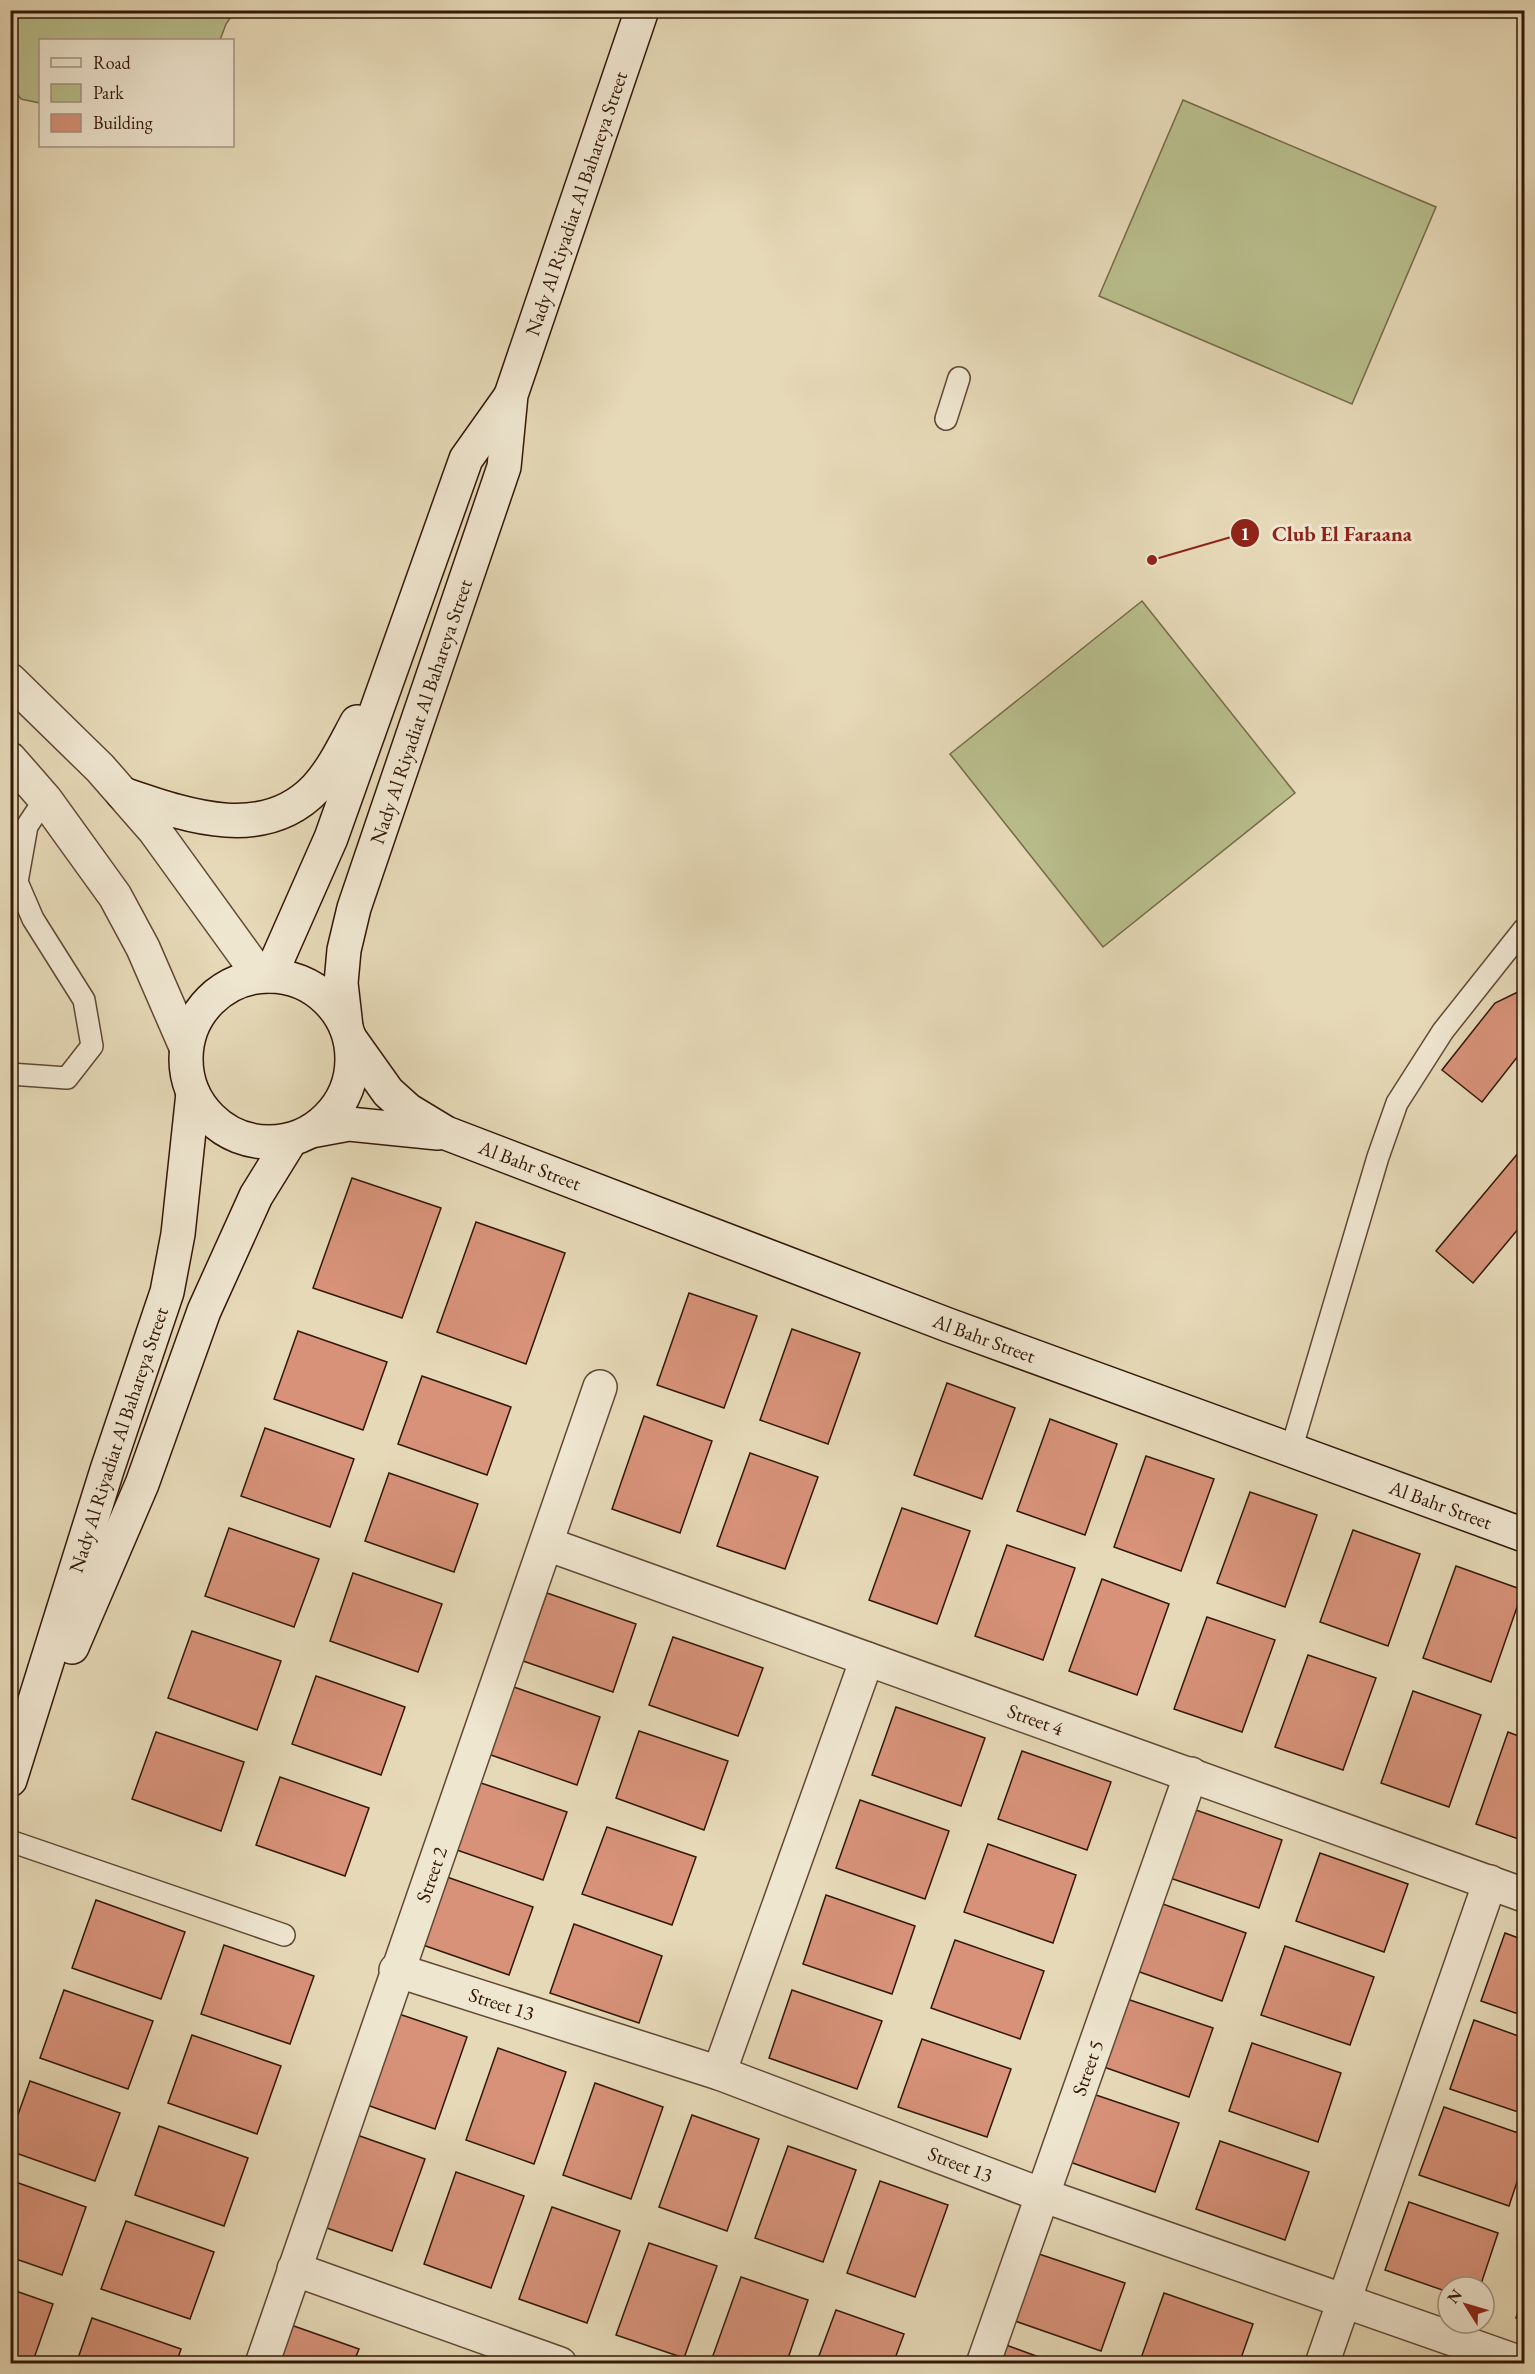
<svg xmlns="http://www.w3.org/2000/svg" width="1535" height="2374" font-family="'EB Garamond',serif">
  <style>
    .green { fill: #b8be8c; stroke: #766b4a; stroke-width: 1.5 }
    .building { fill: #d79279; stroke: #331808; stroke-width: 1.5 }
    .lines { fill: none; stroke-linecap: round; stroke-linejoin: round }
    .lane-casing { stroke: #604834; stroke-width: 24 }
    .street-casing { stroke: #604834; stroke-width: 36 }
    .secondary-casing { stroke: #331808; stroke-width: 36 }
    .lane { stroke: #efe6d0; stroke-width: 21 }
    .street { stroke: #efe6d0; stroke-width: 33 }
    .secondary { stroke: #efe6d0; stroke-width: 33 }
    .labels { text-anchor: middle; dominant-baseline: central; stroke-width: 6; stroke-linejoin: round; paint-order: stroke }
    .street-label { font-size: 20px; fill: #331808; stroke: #efe6d0 }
    .leader { fill: none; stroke: #8f2418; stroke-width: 2 }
    .callout-dot { fill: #8f2418; stroke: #efe6d0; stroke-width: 2 }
    .mark-label { font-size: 18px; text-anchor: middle; font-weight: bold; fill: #fff }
    .callout-label { font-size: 21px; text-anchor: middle; font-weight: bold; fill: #8f2418; stroke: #efe6d0; stroke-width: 6; stroke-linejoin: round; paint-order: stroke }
  </style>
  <rect width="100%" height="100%" fill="#e6d9b7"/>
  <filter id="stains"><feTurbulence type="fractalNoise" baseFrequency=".00333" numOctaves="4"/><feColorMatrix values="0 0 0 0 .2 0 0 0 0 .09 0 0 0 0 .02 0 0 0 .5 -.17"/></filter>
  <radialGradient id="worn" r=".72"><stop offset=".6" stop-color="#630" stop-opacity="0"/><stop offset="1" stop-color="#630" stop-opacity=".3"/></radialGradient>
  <g class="green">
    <path d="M11 10H235V11L226 24 220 40H40V103L21 99 11 86Z"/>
    <path d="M1183 100 1436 207 1352 404 1099 296Z"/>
    <path d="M1142 601 1295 793 1103 947 950 754Z"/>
  </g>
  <g class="building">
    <path d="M1524 989V1053L1518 1056 1482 1102 1442 1070 1495 1003Z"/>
    <path d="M1524 1146V1222L1473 1283 1436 1251Z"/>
    <path d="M352 1178 441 1208 402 1318 313 1288Z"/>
    <path d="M476 1222 565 1253 526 1364 437 1332Z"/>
    <path d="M689 1293 757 1316 724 1408 657 1385Z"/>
    <path d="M792 1329 860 1353 828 1444 760 1420Z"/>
    <path d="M298 1331 387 1362 363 1430 274 1399Z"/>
    <path d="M422 1376 511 1407 487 1475 398 1444Z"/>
    <path d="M947 1383 1015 1408 982 1499 914 1475Z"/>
    <path d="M644 1416 712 1441 680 1533 612 1509Z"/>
    <path d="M1050 1419 1117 1444 1085 1535 1017 1511Z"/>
    <path d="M265 1428 354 1459 330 1527 241 1496Z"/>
    <path d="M750 1453 818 1477 785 1569 717 1546Z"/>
    <path d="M1146 1456 1214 1479 1181 1571 1114 1547Z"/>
    <path d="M389 1473 478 1504 454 1572 365 1541Z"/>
    <path d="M1250 1492 1317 1515 1285 1607 1217 1583Z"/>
    <path d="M902 1508 970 1531 937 1624 869 1600Z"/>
    <path d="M229 1528 319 1559 294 1627 205 1596Z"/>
    <path d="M1353 1530 1420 1554 1388 1646 1320 1622Z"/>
    <path d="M1007 1545 1075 1568 1043 1660 975 1636Z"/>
    <path d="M1456 1566 1523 1590 1491 1682 1423 1658Z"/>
    <path d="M353 1573 442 1604 418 1672 330 1641Z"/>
    <path d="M1102 1579 1169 1604 1137 1695 1069 1671Z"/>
    <path d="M547 1593 636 1624 613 1692 523 1661Z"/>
    <path d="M1207 1617 1275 1640 1242 1732 1174 1709Z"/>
    <path d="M192 1631 281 1661 257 1730 168 1698Z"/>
    <path d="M673 1637 763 1668 738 1736 649 1705Z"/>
    <path d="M1308 1655 1376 1678 1343 1770 1275 1747Z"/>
    <path d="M316 1676 405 1707 381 1775 292 1744Z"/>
    <path d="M511 1686 600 1717 577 1785 488 1754Z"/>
    <path d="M1413 1691 1481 1715 1449 1807 1381 1783Z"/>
    <path d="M896 1707 985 1738 961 1806 872 1775Z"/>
    <path d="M639 1731 728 1761 704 1830 616 1798Z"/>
    <path d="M156 1732 244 1762 221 1831 132 1799Z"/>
    <path d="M1508 1732 1524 1738V1841L1476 1824Z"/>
    <path d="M1022 1751 1111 1782 1087 1850 998 1819Z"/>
    <path d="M280 1777 369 1808 345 1876 256 1845Z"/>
    <path d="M478 1782 567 1812 543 1880 454 1849Z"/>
    <path d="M860 1800 949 1831 925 1899 836 1868Z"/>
    <path d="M1193 1809 1282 1840 1259 1908 1170 1878Z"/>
    <path d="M607 1827 696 1857 672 1925 582 1894Z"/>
    <path d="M988 1844 1076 1875 1053 1943 964 1912Z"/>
    <path d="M1320 1853 1408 1884 1384 1952 1296 1921Z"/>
    <path d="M444 1876 533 1907 509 1975 420 1944Z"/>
    <path d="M826 1895 915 1926 892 1994 803 1964Z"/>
    <path d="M96 1900 185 1932 161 1999 72 1968Z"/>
    <path d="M1157 1902 1246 1933 1222 2001 1134 1970Z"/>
    <path d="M574 1924 662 1956 639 2023 550 1993Z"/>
    <path d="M1505 1933 1524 1940V2016L1481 2001Z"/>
    <path d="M955 1940 1044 1971 1020 2039 931 2008Z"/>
    <path d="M224 1945 314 1976 290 2044 201 2014Z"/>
    <path d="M1285 1946 1374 1977 1350 2045 1261 2015Z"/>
    <path d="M64 1990 153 2021 128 2089 40 2058Z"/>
    <path d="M792 1990 882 2021 857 2089 769 2058Z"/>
    <path d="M1124 1998 1213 2028 1189 2097 1101 2066Z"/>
    <path d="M399 2014 467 2037 435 2129 367 2105Z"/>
    <path d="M1474 2020 1524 2038V2114L1450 2089Z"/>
    <path d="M192 2035 281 2066 257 2134 168 2103Z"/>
    <path d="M922 2039 1011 2069 987 2137 898 2107Z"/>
    <path d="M1252 2043 1341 2073 1318 2142 1229 2111Z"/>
    <path d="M498 2048 566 2072 534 2164 466 2140Z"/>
    <path d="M30 2081 120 2113 95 2181 10 2151V2137Z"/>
    <path d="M595 2083 663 2107 631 2199 563 2175Z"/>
    <path d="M1090 2093 1179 2123 1155 2192 1067 2161Z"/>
    <path d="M1444 2107 1524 2135V2161L1509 2206 1419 2175Z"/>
    <path d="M692 2115 759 2139 727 2231 659 2207Z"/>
    <path d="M159 2126 248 2158 224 2226 135 2195Z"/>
    <path d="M357 2135 425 2159 392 2251 324 2227Z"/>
    <path d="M1220 2141 1309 2172 1285 2240 1196 2209Z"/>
    <path d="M788 2146 856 2170 823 2262 755 2238Z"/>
    <path d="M456 2172 524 2196 491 2288 424 2264Z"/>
    <path d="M10 2180 86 2207 62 2275 10 2257Z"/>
    <path d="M880 2181 948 2205 915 2297 847 2273Z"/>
    <path d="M1409 2202 1498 2233 1480 2287H1448V2292L1385 2270Z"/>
    <path d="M552 2207 620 2231 587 2323 519 2299Z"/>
    <path d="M126 2221 214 2252 190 2319 101 2289Z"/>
    <path d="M649 2243 717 2266 684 2358 616 2335Z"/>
    <path d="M1036 2253 1125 2283 1101 2351 1012 2320Z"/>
    <path d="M741 2277 808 2300 786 2364H710Z"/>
    <path d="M10 2289 53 2304 32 2364H10Z"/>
    <path d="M1164 2293 1253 2324 1239 2364H1147L1140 2361Z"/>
    <path d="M1524 2293V2321L1516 2318Z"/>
    <path d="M836 2310 904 2334 893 2364H816Z"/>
    <path d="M92 2318 181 2349 176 2364H76Z"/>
    <path d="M291 2325 359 2349 353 2364H277Z"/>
    <path d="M1006 2345 1058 2364H999Z"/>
  </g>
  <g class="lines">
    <defs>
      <g id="lane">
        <path d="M946 419 959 378"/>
        <path d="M10 1074 67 1078 92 1046 84 1000 33 919 17 882 27 826 45 799"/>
        <path d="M1291 1450 1378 1157 1397 1103 1443 1031 1524 929"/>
        <path d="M10 1841 284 1935"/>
      </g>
      <g id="street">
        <path d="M10 680 100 768 155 831 260 976"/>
        <path d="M10 759 45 799 115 896 143 948 186 1047"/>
        <path id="s1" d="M547 1544 1524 1895"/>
        <path id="s2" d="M396 1970 719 2073 1042 2195 1524 2364"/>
        <path d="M719 2073 867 1659"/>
        <path d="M294 2269 560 2364"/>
        <path id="s3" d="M262 2364 600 1387"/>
        <path id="s4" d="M983 2364 1191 1774"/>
        <path d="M1322 2364 1490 1882"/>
      </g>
      <g id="secondary">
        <path d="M123 794C185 815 263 844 316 788 333 770 345 744 357 722"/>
        <circle cx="269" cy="1059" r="83"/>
        <path d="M270 976 331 838 466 459 510 397"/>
        <path id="s5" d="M346 1027 341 983 344 950 354 908 504 467 511 395 642 10"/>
        <path id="s6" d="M351 1040 388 1092 408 1110 446 1133 948 1325 1524 1535"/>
        <path d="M311 1131 349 1124 438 1133"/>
        <path d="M72 1647 142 1484 204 1311 256 1196 290 1141"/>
        <path id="s7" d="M10 1780 107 1470 167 1292 178 1234 193 1093"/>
      </g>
    </defs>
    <use href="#lane" class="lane-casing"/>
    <use href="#street" class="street-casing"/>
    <use href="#secondary" class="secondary-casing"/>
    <use href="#lane" class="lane"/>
    <use href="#street" class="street"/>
    <use href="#secondary" class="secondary"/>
  </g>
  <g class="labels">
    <g class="street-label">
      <text stroke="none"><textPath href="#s5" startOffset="861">Nady Al Riyadiat Al Bahareya Street</textPath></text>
      <text stroke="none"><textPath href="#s5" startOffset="328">Nady Al Riyadiat Al Bahareya Street</textPath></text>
      <text stroke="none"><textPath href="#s6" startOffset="225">Al Bahr Street</textPath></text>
      <text stroke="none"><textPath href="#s6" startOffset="711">Al Bahr Street</textPath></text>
      <text stroke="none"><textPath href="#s7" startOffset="357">Nady Al Riyadiat Al Bahareya Street</textPath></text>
      <text stroke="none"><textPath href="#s6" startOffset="1197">Al Bahr Street</textPath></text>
      <text stroke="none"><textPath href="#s1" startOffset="519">Street 4</textPath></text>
      <text stroke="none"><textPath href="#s3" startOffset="518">Street 2</textPath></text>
      <text stroke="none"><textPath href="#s2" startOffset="111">Street 13</textPath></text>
      <text stroke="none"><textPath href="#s4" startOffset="314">Street 5</textPath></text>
      <text stroke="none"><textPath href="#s2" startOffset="597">Street 13</textPath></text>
    </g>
  </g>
  <path class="leader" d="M1152 560L1245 533"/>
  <g class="callout-dot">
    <circle cx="1152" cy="560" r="6"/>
    <circle cx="1245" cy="533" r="15"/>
  </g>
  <g class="mark-label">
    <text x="1245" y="540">1</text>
  </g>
  <g class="callout-label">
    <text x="1342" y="541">Club El Faraana</text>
  </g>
  <rect width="1535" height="2374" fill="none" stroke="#e6d9b7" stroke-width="36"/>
  <rect x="12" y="12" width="1511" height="2350" fill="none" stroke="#331808" stroke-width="3"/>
  <rect x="18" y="18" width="1499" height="2338" fill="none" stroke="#331808" stroke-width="1.5"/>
  <rect x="39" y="39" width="195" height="108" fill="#efe6d0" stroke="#a49480" stroke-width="1.5"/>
  <rect x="51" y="58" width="30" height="9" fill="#efe6d0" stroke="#a49480" stroke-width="1.5"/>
  <text x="93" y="69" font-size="18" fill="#331808">Road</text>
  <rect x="51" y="84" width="30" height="18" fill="#b8be8c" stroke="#a49480" stroke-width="1.5"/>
  <text x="93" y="99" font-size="18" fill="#331808">Park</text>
  <rect x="51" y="114" width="30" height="18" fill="#d79279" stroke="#a49480" stroke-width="1.5"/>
  <text x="93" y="129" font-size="18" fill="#331808">Building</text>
  <g transform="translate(1466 2305) rotate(307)"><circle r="28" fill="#efe6d0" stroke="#a49480" stroke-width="1.5"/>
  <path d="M0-4.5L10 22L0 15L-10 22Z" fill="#8f2418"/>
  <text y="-9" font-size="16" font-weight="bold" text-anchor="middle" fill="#331808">N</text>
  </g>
  <rect width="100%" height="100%" filter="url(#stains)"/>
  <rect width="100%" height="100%" fill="url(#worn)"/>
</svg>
